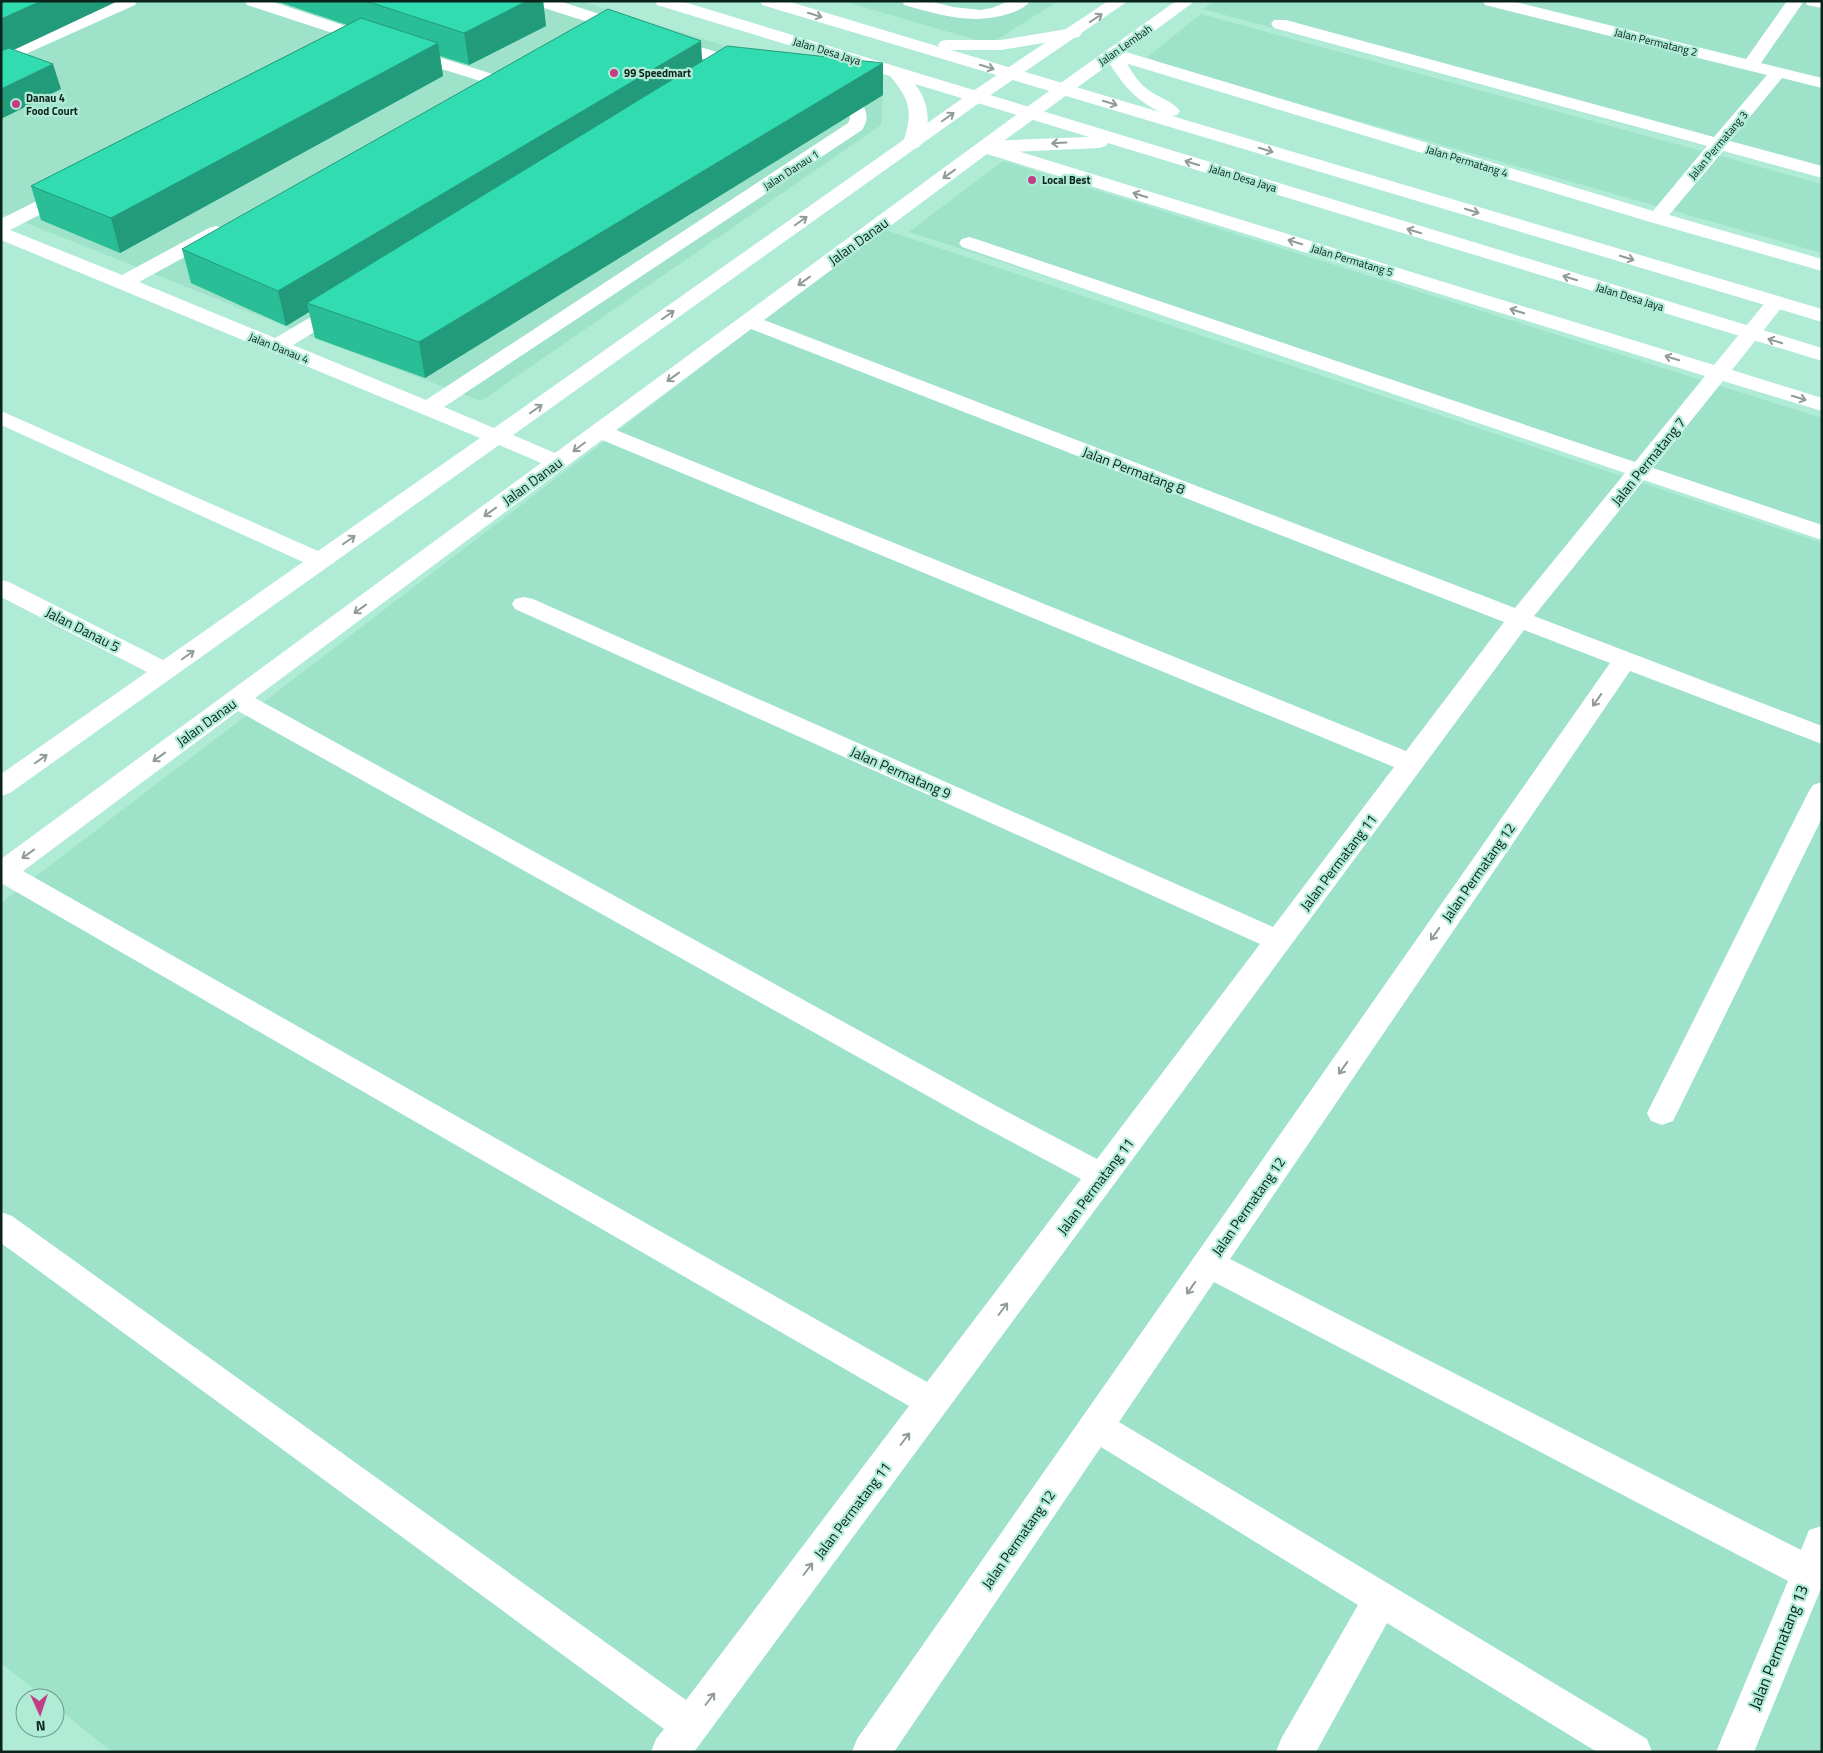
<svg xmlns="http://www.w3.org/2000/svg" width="1823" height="1753" font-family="'Titillium Web',sans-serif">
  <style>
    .built { fill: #9de2c9 }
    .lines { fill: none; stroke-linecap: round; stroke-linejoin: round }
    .minor { fill: #fff; fill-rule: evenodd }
    .major { fill: #fff; fill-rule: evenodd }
    .wall { fill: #2abe97 }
    .shaded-wall { fill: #229b7b }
    .building { fill: #31ddb0; stroke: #229b7b }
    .oneway { stroke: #919c98 }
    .poi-dot { fill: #c03e86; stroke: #afebd5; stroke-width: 2 }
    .labels { text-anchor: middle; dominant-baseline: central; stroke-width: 4.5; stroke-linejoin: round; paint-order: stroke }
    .far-street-label { font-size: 11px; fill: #0b231b; stroke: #afebd5 }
    .far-poi-label { font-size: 11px; font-weight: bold; fill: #0b231b; stroke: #afebd5; text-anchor: start }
    .street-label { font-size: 14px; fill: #0b231b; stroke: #afebd5 }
    .near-street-label { font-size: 16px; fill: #0b231b; stroke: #afebd5 }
  </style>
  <rect width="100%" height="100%" fill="#afebd5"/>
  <g class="built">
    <path d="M1 1H581L883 95 881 125 481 401 315 338 1 213Z"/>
    <path d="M843 1H1058L990 44Z"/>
    <path d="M1214 1H1810L1822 4V178L1203 9Z"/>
    <path d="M1201 14 1822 184V253L1144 60Z"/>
    <path d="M1003 161 1822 418V526L909 232Z"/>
    <path d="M882 229 1822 543V1752H112L55 1706V1698H45L1 1663V903Z"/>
  </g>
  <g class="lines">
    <g class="minor">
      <path d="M115 1H137L135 5 1 65V53Z"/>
      <path d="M245 1H270L373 35 376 39C371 46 363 48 355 46L352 42 354 40 247 5Z"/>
      <path d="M533 1H559L634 25 637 29 634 33 628 34 622 33 535 5Z"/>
      <path d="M902 1H929L953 7 980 10 992 8 1009 1H1030C1026 7 1017 11 1011 13 974 26 940 15 904 5Z"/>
      <path d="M1108 1H1128L982 101 513 435 555 453 1024 109 1176 1H1195L1126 52 1653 211 1707 146 1274 28 1271 24 1274 20H1286L1714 137 1767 75 1485 5 1483 1H1512L1746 59 1787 1H1804L1761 63 1822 78V88L1782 78 1730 141 1822 166V178L1723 151 1669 215 1822 259V271L1650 222 1115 60 998 145 1714 365 1769 298 1776 296 1783 298 1786 302 1732 370 1822 398V411L1723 381 1653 468 1822 525V540L1644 480 1534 616 1822 726V744L1630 671 1230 1259 1801 1550 1809 1530 1822 1526V1586L1754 1752H1716L1788 1581 1214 1282 1119 1422 1647 1739 1652 1752H1597L1387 1623 1316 1752H1276L1281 1739 1358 1605 1101 1447 894 1752H852L857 1739 1610 663 1524 630 694 1752H651L656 1739 664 1729 1 1243V1212L12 1216 686 1700 909 1406 1 883V859L541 463 499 445 10 793 1 796V774L147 672 1 597V580L9 582 163 660 303 562 1 425V411L318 551 480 438 1 240V219L64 187 71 185 78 187 81 191 78 195 10 230 122 275 209 228 216 226 223 228 226 232 223 236 139 282 275 338 338 301 345 299 352 301 355 305 352 309 293 345 426 400 848 123 850 119 849 110C840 102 823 102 817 93L820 89C841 84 880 104 862 130L444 407 494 428 970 93ZM987 154 1705 376 1635 462 976 239 969 237 962 239 959 243 962 247 1625 473 1515 608 764 320ZM751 329 1504 622 1406 751 616 430ZM602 440 1394 767 1273 927 533 599 524 597 515 599 512 604 515 609 1260 944 1097 1159 1000 1108 255 698ZM238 711 978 1124 1081 1179 927 1382 23 871Z"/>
      <path d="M1805 1H1822V8L1807 5Z"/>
      <path d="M667 37 753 63 756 67 753 71 747 72 661 46 658 42 661 38Z"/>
      <path d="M406 47 496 75 499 79 496 83 490 84 400 56 397 52 400 48Z"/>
      <path d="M1822 782V818L1677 1113 1673 1121 1662 1125 1651 1121 1647 1113 1809 791 1813 785Z"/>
    </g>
    <g class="major">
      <path d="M655 1H681L1822 348V361L1108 143 1106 146 1099 148 985 153 978 151 976 147 978 143 985 141 1089 137 915 84C929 102 933 126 919 147L912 149 905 147 903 143C913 112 911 101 890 76L657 5Z"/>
      <path d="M760 1H787L940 47 938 45 941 41 947 40H1001L1073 28 1079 29 1082 33 1079 37 1001 50H951L1160 112C1133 99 1119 80 1104 54L1107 50 1113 49 1119 50C1128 64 1134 79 1147 89 1157 97 1173 101 1180 111L1177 115 1172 116 1822 309V322L762 5Z"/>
    </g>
  </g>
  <g class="wall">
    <path d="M276 1H543L546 26 469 65 440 56 443 76 120 253 41 220 31 186 347 25Z"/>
    <path d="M702 61 883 63V95L425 378 315 338 309 312 286 326 191 283 182 249Z"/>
  </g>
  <g class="shaded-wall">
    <path d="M41 1H118L1 56V19Z"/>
    <path d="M527 1H543L546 26 469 65 464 33Z"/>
    <path d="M701 41 703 74 307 303 309 312 286 326 278 291Z"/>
    <path d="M438 43 443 76 120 253 111 218Z"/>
    <path d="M883 63V95L425 378 419 342Z"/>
    <path d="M53 64 61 89 1 119V89Z"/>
  </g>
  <g class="building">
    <path d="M1 1H41L1 19Z"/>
    <path d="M366 1H527L464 33Z"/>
    <path d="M608 9 701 41 278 291 182 249Z"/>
    <path d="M361 18 438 43 111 218 31 186Z"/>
    <path d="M727 46 883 63 419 342 307 303Z"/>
    <path d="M9 48 53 64 1 89V51Z"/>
  </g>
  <defs><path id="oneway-shaft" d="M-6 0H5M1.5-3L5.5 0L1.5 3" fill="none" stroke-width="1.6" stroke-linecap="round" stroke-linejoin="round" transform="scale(1.25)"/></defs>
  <g class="oneway">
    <use href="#oneway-shaft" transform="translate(815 15) rotate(17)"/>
    <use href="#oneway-shaft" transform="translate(1096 18) rotate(-34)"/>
    <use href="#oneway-shaft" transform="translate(987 67) rotate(17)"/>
    <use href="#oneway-shaft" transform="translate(1110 103) rotate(17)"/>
    <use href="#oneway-shaft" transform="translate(948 117) rotate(-35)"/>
    <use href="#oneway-shaft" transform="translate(1059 143) rotate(177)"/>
    <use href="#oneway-shaft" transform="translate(1266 150) rotate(17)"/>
    <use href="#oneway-shaft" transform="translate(1192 163) rotate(-163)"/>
    <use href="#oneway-shaft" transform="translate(949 174) rotate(144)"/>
    <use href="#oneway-shaft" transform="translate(1140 195) rotate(-163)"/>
    <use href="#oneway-shaft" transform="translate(1472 211) rotate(17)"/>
    <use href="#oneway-shaft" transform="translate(801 221) rotate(-35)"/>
    <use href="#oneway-shaft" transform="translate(1414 231) rotate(-163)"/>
    <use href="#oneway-shaft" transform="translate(1295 242) rotate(-163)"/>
    <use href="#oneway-shaft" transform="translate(1627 258) rotate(17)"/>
    <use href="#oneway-shaft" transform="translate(1570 278) rotate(-163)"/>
    <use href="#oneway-shaft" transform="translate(804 281) rotate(144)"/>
    <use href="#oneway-shaft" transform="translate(1517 311) rotate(-163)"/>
    <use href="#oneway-shaft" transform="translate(668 315) rotate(-35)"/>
    <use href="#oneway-shaft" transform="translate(1775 341) rotate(-163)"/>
    <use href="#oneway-shaft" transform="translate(1672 358) rotate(-163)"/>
    <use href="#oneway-shaft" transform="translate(673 377) rotate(144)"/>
    <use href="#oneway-shaft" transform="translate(1799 398) rotate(17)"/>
    <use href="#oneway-shaft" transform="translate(536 409) rotate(-35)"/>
    <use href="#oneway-shaft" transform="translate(579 447) rotate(143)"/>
    <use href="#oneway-shaft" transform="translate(490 512) rotate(144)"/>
    <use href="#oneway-shaft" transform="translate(349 540) rotate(-35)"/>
    <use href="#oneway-shaft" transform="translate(360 609) rotate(144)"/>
    <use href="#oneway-shaft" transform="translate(188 655) rotate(-35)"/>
    <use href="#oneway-shaft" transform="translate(1597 700) rotate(125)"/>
    <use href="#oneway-shaft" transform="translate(159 757) rotate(144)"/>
    <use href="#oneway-shaft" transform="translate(41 759) rotate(-35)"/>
    <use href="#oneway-shaft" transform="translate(28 854) rotate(144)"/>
    <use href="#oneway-shaft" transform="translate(1435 934) rotate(125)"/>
    <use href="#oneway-shaft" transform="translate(1343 1068) rotate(125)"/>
    <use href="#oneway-shaft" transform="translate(1191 1288) rotate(125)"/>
    <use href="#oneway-shaft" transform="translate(1003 1309) rotate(-53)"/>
    <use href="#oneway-shaft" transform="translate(905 1439) rotate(-53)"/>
    <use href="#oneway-shaft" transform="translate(808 1569) rotate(-53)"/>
    <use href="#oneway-shaft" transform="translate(710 1699) rotate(-53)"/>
  </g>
  <g class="poi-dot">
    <circle cx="614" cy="73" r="5"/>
    <circle cx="16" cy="104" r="5"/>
    <circle cx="1032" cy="180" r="5"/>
  </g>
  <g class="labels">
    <g class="far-street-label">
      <text transform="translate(1656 42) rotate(14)">Jalan Permatang 2</text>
      <text transform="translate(1125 45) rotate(-35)">Jalan Lembah</text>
      <text transform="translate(827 51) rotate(17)">Jalan Desa Jaya</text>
      <text transform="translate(1718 145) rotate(-50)">Jalan Permatang 3</text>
      <text transform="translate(1467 161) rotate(17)">Jalan Permatang 4</text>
      <text transform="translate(791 170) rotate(-33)">Jalan Danau 1</text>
      <text transform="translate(1243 178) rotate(17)">Jalan Desa Jaya</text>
      <text transform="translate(1352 260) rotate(17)">Jalan Permatang 5</text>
      <text transform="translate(1630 297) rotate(17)">Jalan Desa Jaya</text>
      <text transform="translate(279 348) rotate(22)">Jalan Danau 4</text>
    </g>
    <g class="far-poi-label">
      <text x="624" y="73">99 Speedmart</text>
      <text x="26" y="98">Danau 4<tspan x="26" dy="13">Food Court</tspan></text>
      <text x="1042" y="180">Local Best</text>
    </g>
    <g class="street-label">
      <text transform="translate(858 241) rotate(-36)">Jalan Danau</text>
      <text transform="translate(1648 461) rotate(-51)">Jalan Permatang 7</text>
      <text transform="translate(1134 470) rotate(21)">Jalan Permatang 8</text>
      <text transform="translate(532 481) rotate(-36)">Jalan Danau</text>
      <text transform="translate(83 629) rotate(27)">Jalan Danau 5</text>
      <text transform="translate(206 722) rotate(-36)">Jalan Danau</text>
      <text transform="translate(901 772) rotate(24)">Jalan Permatang 9</text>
      <text transform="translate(1338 862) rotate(-53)">Jalan Permatang 11</text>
      <text transform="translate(1478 872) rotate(-55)">Jalan Permatang 12</text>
      <text transform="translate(1095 1186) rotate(-53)">Jalan Permatang 11</text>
      <text transform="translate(1248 1206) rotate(-55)">Jalan Permatang 12</text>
      <text transform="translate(852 1510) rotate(-53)">Jalan Permatang 11</text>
      <text transform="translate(1018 1539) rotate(-55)">Jalan Permatang 12</text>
    </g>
    <g class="near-street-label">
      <text transform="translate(1778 1647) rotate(-68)">Jalan Permatang 13</text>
    </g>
  </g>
  <rect width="1823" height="1753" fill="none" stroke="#0b231b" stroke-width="5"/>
  <g transform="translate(40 1713) rotate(177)"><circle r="24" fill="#afebd5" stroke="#6d9b8b"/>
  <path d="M0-4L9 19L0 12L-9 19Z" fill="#c03e86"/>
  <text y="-8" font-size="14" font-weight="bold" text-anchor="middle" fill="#0b231b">N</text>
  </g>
</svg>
